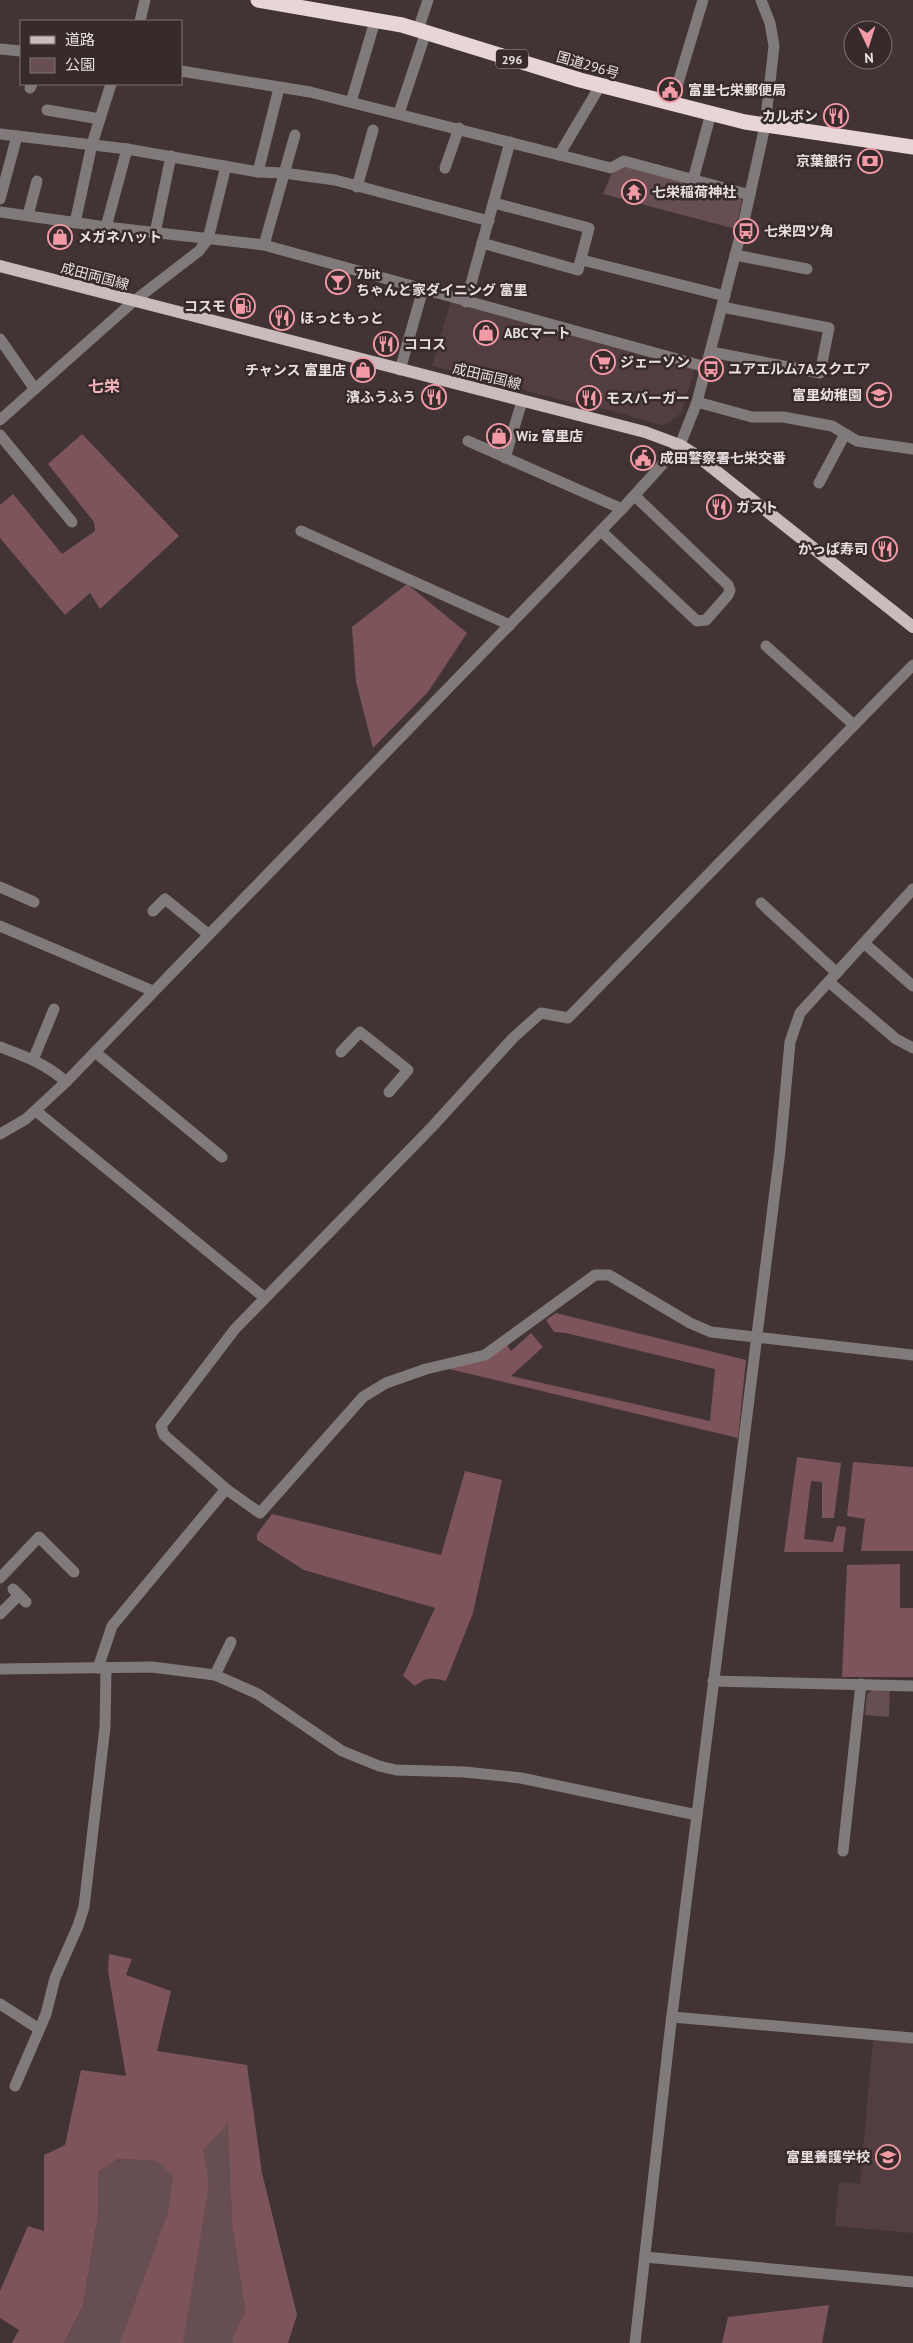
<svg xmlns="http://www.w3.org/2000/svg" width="913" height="2343" font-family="'PT Sans','Noto Sans JP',sans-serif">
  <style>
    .built { fill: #523e40 }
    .green { fill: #674e51 }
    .forest { fill: #7c5459 }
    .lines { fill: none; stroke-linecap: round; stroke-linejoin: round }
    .minor { stroke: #817a7b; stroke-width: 11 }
    .major { stroke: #cabbbd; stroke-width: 12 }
    .highway { stroke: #e7d5d7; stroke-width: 15 }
    .labels { text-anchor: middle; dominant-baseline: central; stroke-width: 5; stroke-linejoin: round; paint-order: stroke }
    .shield { fill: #372a2b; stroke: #b3a9aa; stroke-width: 1 }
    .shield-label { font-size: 12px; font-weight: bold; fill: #e8dfe0 }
    .street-label { font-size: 14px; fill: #e8dfe0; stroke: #372a2b }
    .poi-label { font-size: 14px; font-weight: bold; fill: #e8dfe0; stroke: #372a2b; text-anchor: start }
    .quarter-label { font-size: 16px; font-weight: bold; fill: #f9b5bd; stroke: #372a2b }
  </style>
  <rect width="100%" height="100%" fill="#423435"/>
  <g class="built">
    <path d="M451 301 695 369 681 413 666 425H661L601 408 565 401 432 366Z"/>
    <path d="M873 2038 913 2042V2233L835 2226 839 2182 860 2184Z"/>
  </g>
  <g class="green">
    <path d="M623 165 737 195 742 200 736 229 603 194 611 175Z"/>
    <path d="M873 1689H890L889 1717 865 1715 867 1694Z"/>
    <path d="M229 2122 232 2224 245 2312 233 2336V2343H64L83 2306 98 2215V2172L118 2159 158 2161Z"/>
  </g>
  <g class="forest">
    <path d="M82 434 179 536 100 609 90 593 65 615 0 538V505L13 494 62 554 95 531 94 522 48 464Z"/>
    <path d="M407 584 467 633 428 692 373 748 356 682 352 627Z"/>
    <path d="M556 1313 746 1360 738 1438 449 1369 507 1345 511 1351 531 1333 543 1347 511 1376 710 1421 715 1369 566 1333 554 1332 546 1320Z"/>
    <path d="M797 1457 841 1463 834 1518H822V1482L811 1481 804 1539 833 1542 837 1526 846 1527 843 1552H784Z"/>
    <path d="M853 1462 913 1467V1551H861L865 1519 847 1516Z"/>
    <path d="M465 1471 502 1480 473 1613 446 1681C433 1678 426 1677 415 1686L403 1676 435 1608 304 1570 257 1540V1534L272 1514 441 1555Z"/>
    <path d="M900 1564V1608H913V1677H842L847 1565Z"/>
    <path d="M109 1954 132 1959 126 1975 171 1991 157 2051 247 2065 262 2173 297 2315 288 2343H233V2336L245 2312 232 2224 228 2123 203 2150 209 2184 183 2343H120L168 2213 173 2176 158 2161 118 2159 98 2172V2215L83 2306 64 2343H12L19 2330 0 2318V2291L28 2226 44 2231V2155L65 2145 81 2070 126 2076 108 1971Z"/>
    <path d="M829 2305 822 2343H722L728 2317Z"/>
  </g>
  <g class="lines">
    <g class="minor">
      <path d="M140 21 145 0"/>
      <path d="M418 30 428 0"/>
      <path d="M0 49 21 51"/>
      <path d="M181 71 310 92 611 168 624 161 750 195"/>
      <path d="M30 88 32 84"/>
      <path d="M351 102 375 21"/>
      <path d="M672 103 703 0"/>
      <path d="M47 110 100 119"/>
      <path d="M399 113 426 32"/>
      <path d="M0 134 127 149 258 172 284 173 335 180 489 221"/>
      <path d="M559 155 600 86"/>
      <path d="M445 168 459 128"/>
      <path d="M258 172 279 88"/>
      <path d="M693 180 711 113"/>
      <path d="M357 187 373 130"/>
      <path d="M0 199 17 136"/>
      <path d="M0 212 106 227 264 245 706 367"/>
      <path d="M28 215 37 181"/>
      <path d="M75 223 92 144 111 84"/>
      <path d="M106 227 127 149"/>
      <path d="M155 233 171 156"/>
      <path d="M482 243 578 270 589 228 494 203"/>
      <path d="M264 245 295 135"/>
      <path d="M735 255 807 269"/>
      <path d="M582 260 725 296"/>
      <path d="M466 302 510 142"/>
      <path d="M0 339 34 388"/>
      <path d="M711 352 820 373 829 328 722 307"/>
      <path d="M400 370 423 289"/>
      <path d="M697 402 752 417H783L832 426 857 441 913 449"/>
      <path d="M0 420 134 301 199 251 208 239 226 166"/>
      <path d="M0 435 72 522"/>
      <path d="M468 441 622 509"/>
      <path d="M505 458 522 401"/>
      <path d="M819 483 845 434"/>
      <path d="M301 531 510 625"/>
      <path d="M601 531 697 621 706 620 728 595 730 590 728 585 635 496"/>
      <path d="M766 646 854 725"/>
      <path d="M913 665 568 1018 541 1013 513 1038 432 1127 235 1329 161 1426 164 1435 226 1489 260 1513 363 1397 386 1383 426 1369 485 1355 595 1275H609L690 1323 711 1332 913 1355"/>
      <path d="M0 887 34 902"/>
      <path d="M761 903 837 973"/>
      <path d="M153 911 165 899 208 934"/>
      <path d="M0 926 153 991"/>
      <path d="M864 943 913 986"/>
      <path d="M829 982 896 1039 913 1048"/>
      <path d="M0 1047C24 1056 47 1064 66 1082"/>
      <path d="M95 1052 222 1157"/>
      <path d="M341 1052 360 1032 408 1070 389 1092"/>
      <path d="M33 1060 54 1009"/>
      <path d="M36 1111 265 1298"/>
      <path d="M0 1134 26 1119 66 1082 622 509 680 445 697 402 744 221 765 126 774 46 770 23 761 0"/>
      <path d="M0 1578 39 1537 74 1572"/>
      <path d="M13 1589 26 1602"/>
      <path d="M0 1614 19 1595"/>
      <path d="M98 1668 112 1626 226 1489"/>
      <path d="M0 1669 152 1667 215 1675 258 1694 342 1751 379 1766 396 1770 465 1772 521 1778 697 1815"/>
      <path d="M215 1675 231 1642"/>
      <path d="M713 1681 913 1686"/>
      <path d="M843 1851 861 1684"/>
      <path d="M0 2004 39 2029"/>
      <path d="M672 2017 913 2038"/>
      <path d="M15 2086 46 2014 55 1978 78 1926 84 1907 105 1727 106 1668"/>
      <path d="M645 2257 913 2282"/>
      <path d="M635 2343 670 2031 780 1151 790 1042 800 1013 913 889"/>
    </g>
    <path class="major" d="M0 266 645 432 680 445 696 455 913 627"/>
    <path class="highway" d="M258 0 402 25 580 80 745 122 913 147"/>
  </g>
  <defs>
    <symbol id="civic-ring" viewBox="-11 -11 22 22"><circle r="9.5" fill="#372a2b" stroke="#f39aa7" stroke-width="1.5"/><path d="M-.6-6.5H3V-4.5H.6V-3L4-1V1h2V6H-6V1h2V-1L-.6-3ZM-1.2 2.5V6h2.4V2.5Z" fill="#f39aa7"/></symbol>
    <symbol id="restaurant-ring" viewBox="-11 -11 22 22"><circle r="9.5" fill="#372a2b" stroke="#f39aa7" stroke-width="1.5"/><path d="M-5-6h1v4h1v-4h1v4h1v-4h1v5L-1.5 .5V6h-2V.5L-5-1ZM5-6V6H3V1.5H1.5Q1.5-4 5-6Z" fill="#f39aa7"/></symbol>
    <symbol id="bank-ring" viewBox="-11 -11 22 22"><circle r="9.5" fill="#372a2b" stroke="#f39aa7" stroke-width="1.5"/><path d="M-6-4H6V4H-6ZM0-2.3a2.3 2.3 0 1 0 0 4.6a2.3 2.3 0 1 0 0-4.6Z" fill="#f39aa7"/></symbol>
    <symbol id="temple-ring" viewBox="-11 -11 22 22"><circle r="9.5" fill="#372a2b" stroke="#f39aa7" stroke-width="1.5"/><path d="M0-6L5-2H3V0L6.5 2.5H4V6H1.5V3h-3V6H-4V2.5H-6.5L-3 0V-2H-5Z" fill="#f39aa7"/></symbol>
    <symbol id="bus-ring" viewBox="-11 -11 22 22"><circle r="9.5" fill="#372a2b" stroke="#f39aa7" stroke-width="1.5"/><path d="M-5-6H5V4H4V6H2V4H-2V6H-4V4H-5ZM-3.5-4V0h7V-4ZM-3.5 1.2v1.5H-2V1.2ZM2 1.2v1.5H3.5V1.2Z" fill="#f39aa7"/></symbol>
    <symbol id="shop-ring" viewBox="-11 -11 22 22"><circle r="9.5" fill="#372a2b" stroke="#f39aa7" stroke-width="1.5"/><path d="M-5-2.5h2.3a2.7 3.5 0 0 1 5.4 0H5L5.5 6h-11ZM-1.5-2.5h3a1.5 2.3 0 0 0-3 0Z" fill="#f39aa7"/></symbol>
    <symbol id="bar-ring" viewBox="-11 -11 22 22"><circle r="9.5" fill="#372a2b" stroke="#f39aa7" stroke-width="1.5"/><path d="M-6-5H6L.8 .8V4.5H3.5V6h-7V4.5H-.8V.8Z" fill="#f39aa7"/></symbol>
    <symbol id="fuel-ring" viewBox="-11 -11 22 22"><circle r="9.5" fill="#372a2b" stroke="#f39aa7" stroke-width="1.5"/><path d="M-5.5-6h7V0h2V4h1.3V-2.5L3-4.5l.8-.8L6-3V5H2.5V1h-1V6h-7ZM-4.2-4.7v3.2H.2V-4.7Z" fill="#f39aa7"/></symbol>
    <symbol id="supermarket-ring" viewBox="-11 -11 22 22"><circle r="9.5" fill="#372a2b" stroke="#f39aa7" stroke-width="1.5"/><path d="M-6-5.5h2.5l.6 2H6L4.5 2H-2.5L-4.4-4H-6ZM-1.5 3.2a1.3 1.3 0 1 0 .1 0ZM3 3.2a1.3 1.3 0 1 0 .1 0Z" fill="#f39aa7"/></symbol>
    <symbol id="school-ring" viewBox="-11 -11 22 22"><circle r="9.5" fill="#372a2b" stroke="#f39aa7" stroke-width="1.5"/><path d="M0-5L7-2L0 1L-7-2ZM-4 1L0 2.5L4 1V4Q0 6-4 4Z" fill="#f39aa7"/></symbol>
  </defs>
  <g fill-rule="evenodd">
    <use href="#civic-ring" x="656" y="76" width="28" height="28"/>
    <use href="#restaurant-ring" x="822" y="102" width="28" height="28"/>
    <use href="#bank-ring" x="856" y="147" width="28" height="28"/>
    <use href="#temple-ring" x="620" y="178" width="28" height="28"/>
    <use href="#bus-ring" x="732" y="217" width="28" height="28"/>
    <use href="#shop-ring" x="46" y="223" width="28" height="28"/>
    <use href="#bar-ring" x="324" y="268" width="28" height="28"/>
    <use href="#fuel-ring" x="229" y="292" width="28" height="28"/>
    <use href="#restaurant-ring" x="268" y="304" width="28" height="28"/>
    <use href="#shop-ring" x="472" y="319" width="28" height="28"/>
    <use href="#restaurant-ring" x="372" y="330" width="28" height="28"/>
    <use href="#supermarket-ring" x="589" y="348" width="28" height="28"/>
    <use href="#bus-ring" x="697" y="355" width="28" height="28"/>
    <use href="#shop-ring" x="349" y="356" width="28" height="28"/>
    <use href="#school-ring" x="865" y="381" width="28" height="28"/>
    <use href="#restaurant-ring" x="420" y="383" width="28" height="28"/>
    <use href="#restaurant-ring" x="575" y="384" width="28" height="28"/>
    <use href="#shop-ring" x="485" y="422" width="28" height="28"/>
    <use href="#civic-ring" x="629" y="444" width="28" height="28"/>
    <use href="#restaurant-ring" x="705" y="493" width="28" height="28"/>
    <use href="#restaurant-ring" x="871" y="535" width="28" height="28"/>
    <use href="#school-ring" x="874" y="2143" width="28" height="28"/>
  </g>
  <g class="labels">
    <rect class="shield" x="496" y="49.5" width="32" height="19" rx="4"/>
    <g class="shield-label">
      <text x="512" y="59">296</text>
    </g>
    <g class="street-label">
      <text transform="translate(588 65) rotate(16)">国道296号</text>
      <text transform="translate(95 276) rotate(15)">成田両国線</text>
      <text transform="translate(487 376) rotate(14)">成田両国線</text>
    </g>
    <g class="poi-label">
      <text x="688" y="90">富里七栄郵便局</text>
      <text x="818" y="116" text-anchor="end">カルボン</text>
      <text x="852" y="161" text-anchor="end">京葉銀行</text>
      <text x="652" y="192">七栄稲荷神社</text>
      <text x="764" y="231">七栄四ツ角</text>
      <text x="78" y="237">メガネハット</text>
      <text x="356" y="274">7bit<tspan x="356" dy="16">ちゃんと家ダイニング 富里</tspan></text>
      <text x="226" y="306" text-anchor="end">コスモ</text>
      <text x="300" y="318">ほっともっと</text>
      <text x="504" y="333">ABCマート</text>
      <text x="404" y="344">ココス</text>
      <text x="620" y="362">ジェーソン</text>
      <text x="728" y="369">ユアエルム7Aスクエア</text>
      <text x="346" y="370" text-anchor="end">チャンス 富里店</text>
      <text x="862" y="395" text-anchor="end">富里幼稚園</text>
      <text x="416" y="397" text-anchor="end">濱ふうふう</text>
      <text x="606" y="398">モスバーガー</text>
      <text x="516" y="436">Wiz 富里店</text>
      <text x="660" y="458">成田警察署七栄交番</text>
      <text x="736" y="507">ガスト</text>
      <text x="868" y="549" text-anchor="end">かっぱ寿司</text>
      <text x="870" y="2157" text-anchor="end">富里養護学校</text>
    </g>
    <g class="quarter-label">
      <text x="104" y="386">七栄</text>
    </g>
  </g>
  <rect x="20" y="20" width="162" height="65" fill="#372a2b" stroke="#7e7273"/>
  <rect x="30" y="36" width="25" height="8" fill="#cabbbd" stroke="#7e7273"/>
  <text x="65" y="45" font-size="15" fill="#e8dfe0">道路</text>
  <rect x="30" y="58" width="25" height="15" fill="#674e51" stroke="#7e7273"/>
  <text x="65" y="70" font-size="15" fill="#e8dfe0">公園</text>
  <g transform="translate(868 45) rotate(176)"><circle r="24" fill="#372a2b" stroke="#7e7273"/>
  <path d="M0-4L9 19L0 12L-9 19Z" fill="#f39aa7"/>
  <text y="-8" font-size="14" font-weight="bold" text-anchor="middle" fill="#e8dfe0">N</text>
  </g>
</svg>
